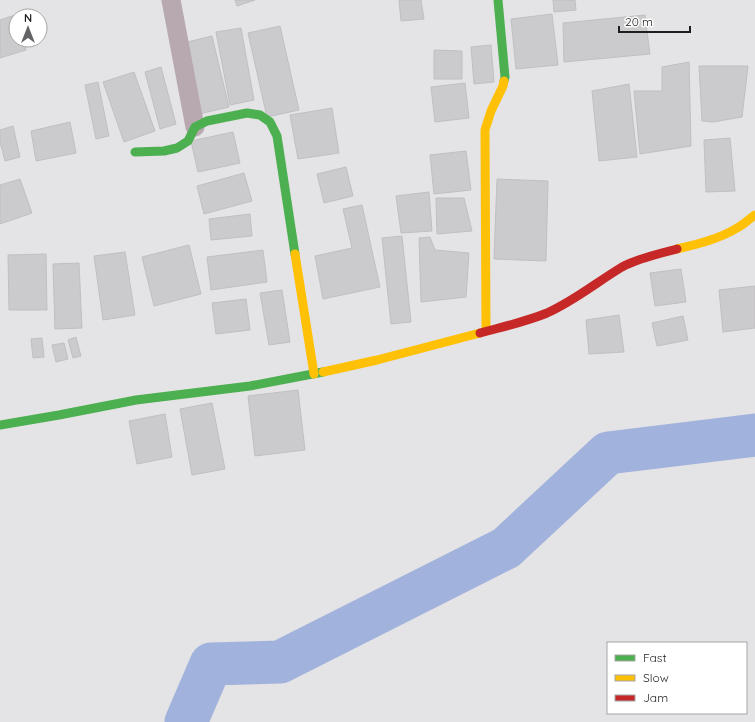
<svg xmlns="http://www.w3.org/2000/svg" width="755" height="722" font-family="Quicksand,sans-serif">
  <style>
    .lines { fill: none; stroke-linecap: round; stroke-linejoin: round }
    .river { stroke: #a1b2dc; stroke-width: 43 }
    .building { fill: #cbcacc; stroke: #c0bfc1 }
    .street { stroke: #b8a9b1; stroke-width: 19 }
    .fast { stroke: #4caf50; stroke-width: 9 }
    .slow { stroke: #ffc107; stroke-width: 9 }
    .jam { stroke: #c62828; stroke-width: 9 }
  </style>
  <rect width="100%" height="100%" fill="#e4e3e5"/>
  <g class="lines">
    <path class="river" d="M186 722 211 664 280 662 506 548 608 453 755 435"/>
  </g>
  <g class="building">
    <path d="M235 0H255L237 6Z"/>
    <path d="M399 0H421L424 19 401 21Z"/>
    <path d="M553 0H575L576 10 554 12Z"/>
    <path d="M552 14 558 65 516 69 511 19Z"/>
    <path d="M15 15 16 40H23L26 50 0 58V20Z"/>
    <path d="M645 15 650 54 564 62 563 23Z"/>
    <path d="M280 26 299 110 267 117 248 33Z"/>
    <path d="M241 28 254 100 230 105 216 32Z"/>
    <path d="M212 36 229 107 199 114 183 43Z"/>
    <path d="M491 45 494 82 474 84 471 47Z"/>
    <path d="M434 50 462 51V79H434Z"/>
    <path d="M689 62 691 146 640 154 634 91H662V67Z"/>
    <path d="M699 66H748L742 117 713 122 702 121Z"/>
    <path d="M161 67 176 124 160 129 145 72Z"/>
    <path d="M134 72 155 131 124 142 103 82Z"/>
    <path d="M98 82 109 136 96 139 85 85Z"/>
    <path d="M465 83 469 118 435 122 431 87Z"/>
    <path d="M629 84 637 157 599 161 592 91Z"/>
    <path d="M332 108 339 153 298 159 290 115Z"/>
    <path d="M70 122 76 153 36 161 31 131Z"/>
    <path d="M13 126 20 157 5 161 0 142V130Z"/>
    <path d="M233 132 240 163 198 172 191 141Z"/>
    <path d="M730 138 735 191 706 192 704 140Z"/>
    <path d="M466 151 471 190 434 194 430 155Z"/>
    <path d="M346 167 353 196 324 203 317 174Z"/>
    <path d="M244 173 252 201 204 214 197 186Z"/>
    <path d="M20 179 32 213 0 224V185Z"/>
    <path d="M497 179 548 181 546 261 494 259Z"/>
    <path d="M429 192 432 231 401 233 396 196Z"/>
    <path d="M436 198H464L472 231 437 234Z"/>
    <path d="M362 205 380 287 323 299 315 256 352 248 343 209Z"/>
    <path d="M250 214 252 236 211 240 209 219Z"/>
    <path d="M402 236 411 322 391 324 382 238Z"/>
    <path d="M430 237 435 250 469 253 466 297 421 302 419 238Z"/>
    <path d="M189 245 201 294 154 306 142 257Z"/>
    <path d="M263 250 267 282 211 290 207 257Z"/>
    <path d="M125 252 135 315 103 320 94 256Z"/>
    <path d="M46 254 47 310H9L8 255Z"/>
    <path d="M79 263 82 328 55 329 53 264Z"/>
    <path d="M681 269 686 302 655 306 650 273Z"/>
    <path d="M755 286V328L723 332 719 290Z"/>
    <path d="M282 290 290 342 269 345 260 293Z"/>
    <path d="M246 299 250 330 216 334 212 303Z"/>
    <path d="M619 315 624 352 589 354 586 320Z"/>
    <path d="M683 316 688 340 657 346 652 323Z"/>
    <path d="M76 337 81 356 73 358 68 340Z"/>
    <path d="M42 338 44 357 33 358 31 339Z"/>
    <path d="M64 343 68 359 56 362 52 345Z"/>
    <path d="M298 390 305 450 255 456 248 396Z"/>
    <path d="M212 403 225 469 192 475 180 409Z"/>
    <path d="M165 414 172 457 137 464 129 421Z"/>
  </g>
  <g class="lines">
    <path class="street" d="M171 0 195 127"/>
    <g class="fast">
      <path d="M498 0 505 77 504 81"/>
      <path d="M135 152 164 151 177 148 188 141 195 127 207 121 247 113 260 115 270 122 277 136 295 254"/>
      <path d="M0 425 59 415 136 400 250 386 323 372"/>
    </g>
    <g class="slow">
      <path d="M677 249C698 244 719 239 737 228 743 225 749 219 755 215"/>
      <path d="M295 254 314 374"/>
      <path d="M486 331 485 130 491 111 503 86 504 81"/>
      <path d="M323 372 377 360 480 333"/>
    </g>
    <path class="jam" d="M480 333C502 327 525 322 547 313 574 301 597 282 622 267 639 258 658 254 677 249"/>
  </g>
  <rect x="607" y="642" width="140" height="72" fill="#ffffff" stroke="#a5a5a5"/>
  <rect x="615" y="655" width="20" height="6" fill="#4caf50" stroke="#a5a5a5"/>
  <text x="643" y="662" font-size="12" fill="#1e1d1e">Fast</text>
  <rect x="615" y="675" width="20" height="6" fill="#ffc107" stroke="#a5a5a5"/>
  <text x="643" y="682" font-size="12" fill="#1e1d1e">Slow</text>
  <rect x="615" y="695" width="20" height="6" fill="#c62828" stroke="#a5a5a5"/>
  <text x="643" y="702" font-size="12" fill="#1e1d1e">Jam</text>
  <g transform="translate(28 28)"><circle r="19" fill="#ffffff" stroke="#a5a5a5"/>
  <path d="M0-3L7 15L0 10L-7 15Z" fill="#636264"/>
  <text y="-6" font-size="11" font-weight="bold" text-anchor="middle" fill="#1e1d1e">N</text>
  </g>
  <path d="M619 26v6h71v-6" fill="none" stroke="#1e1d1e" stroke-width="2"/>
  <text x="625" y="26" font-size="12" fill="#1e1d1e" stroke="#ffffff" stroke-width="3" paint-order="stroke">20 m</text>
</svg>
